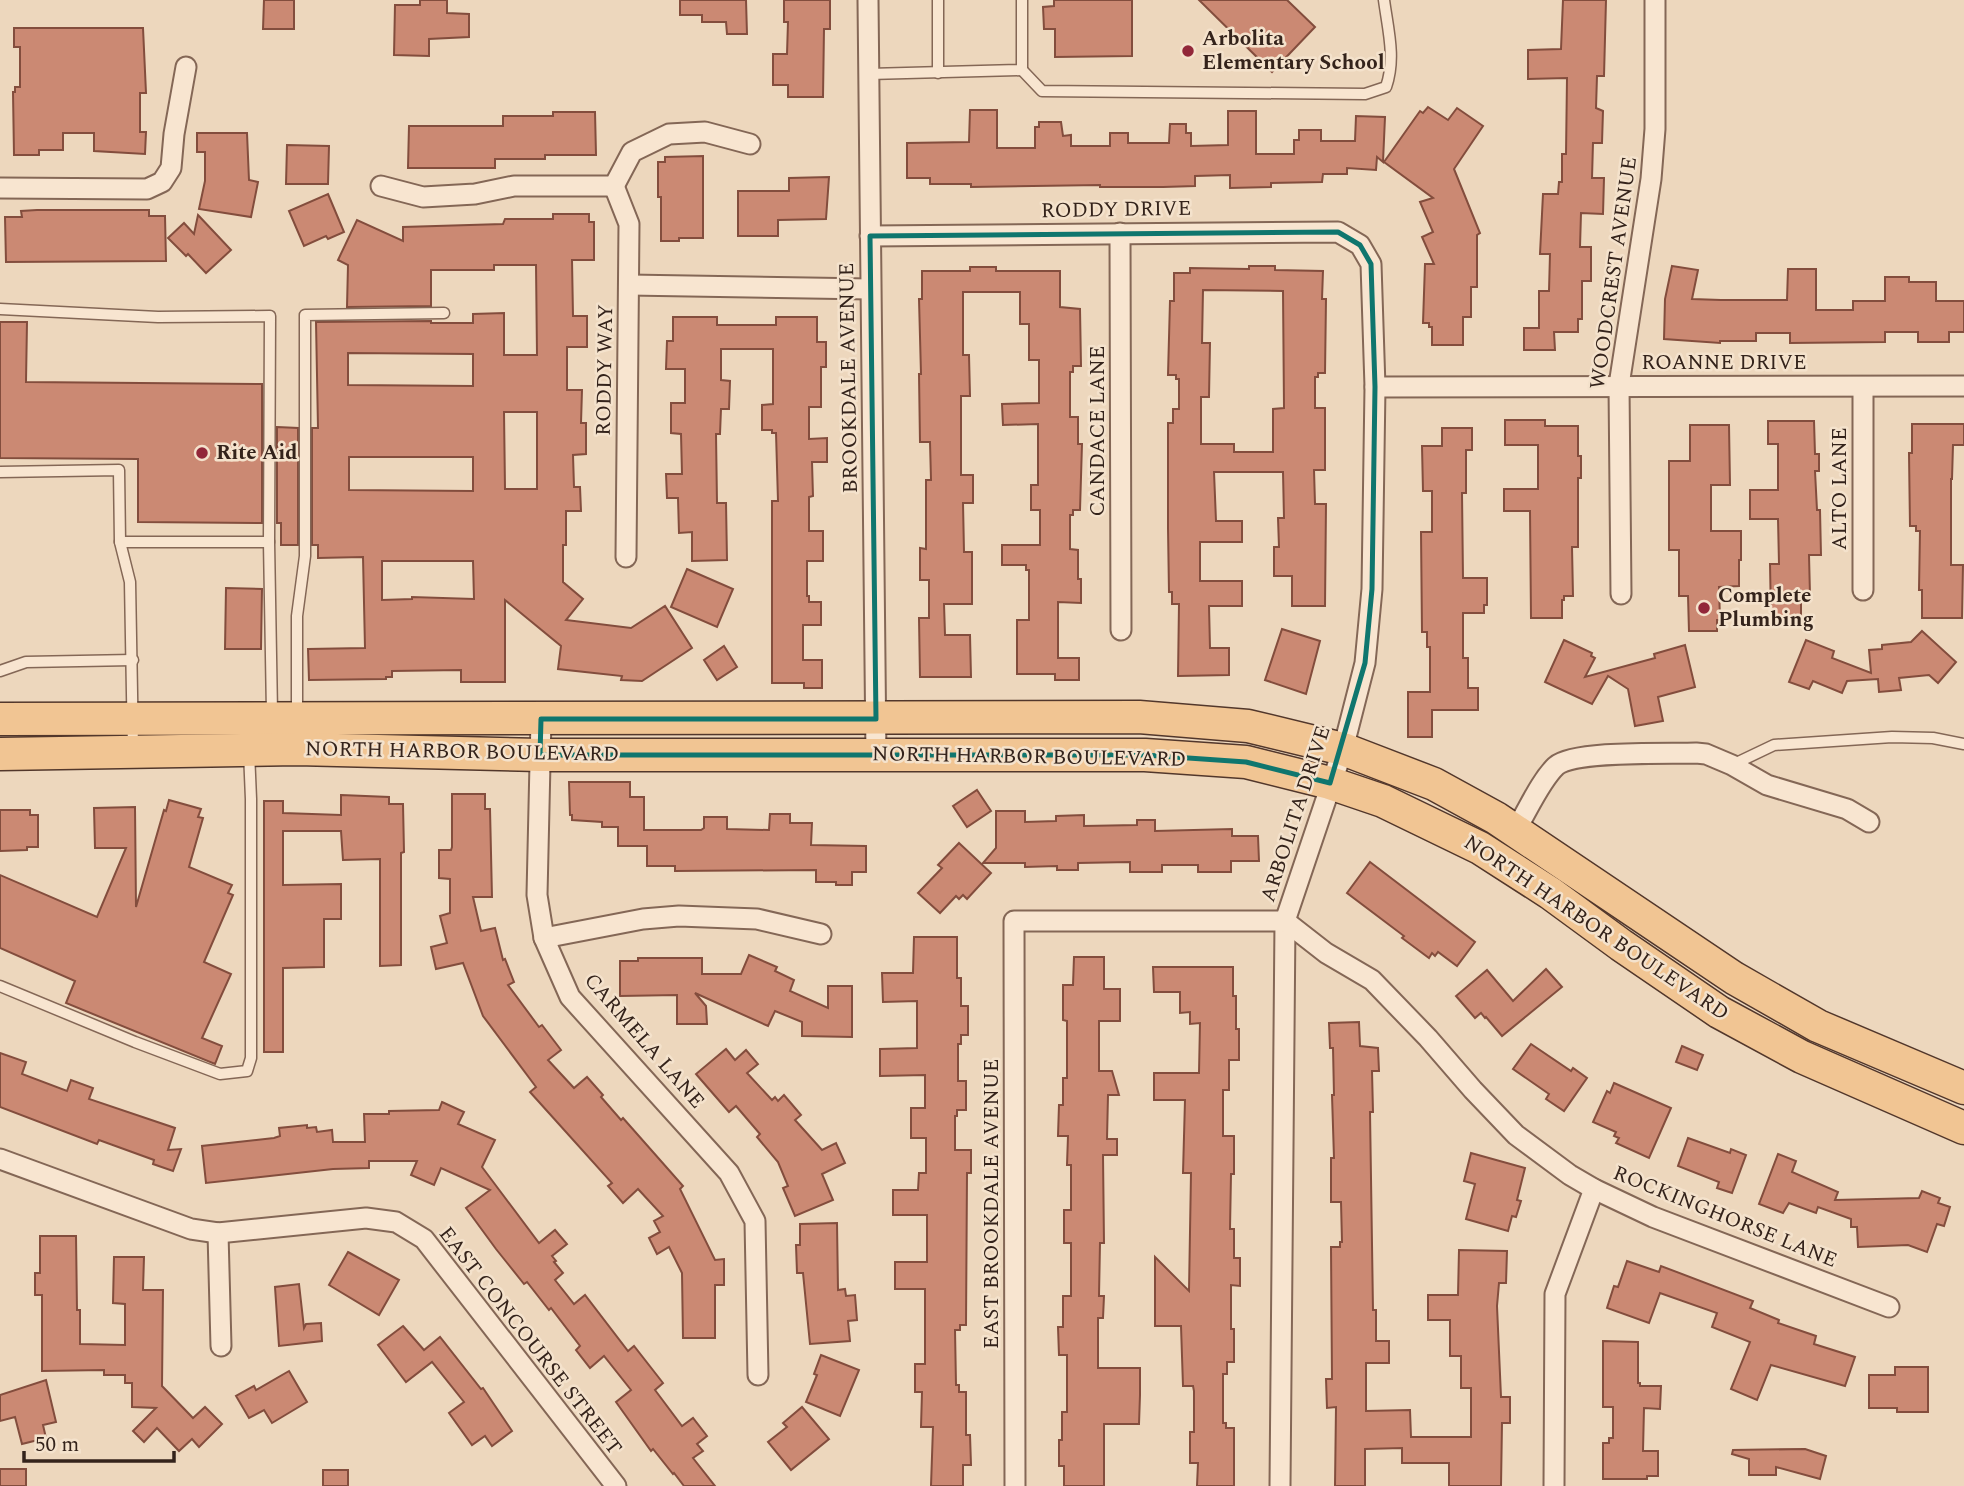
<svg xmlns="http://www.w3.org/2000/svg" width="1964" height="1486" font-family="Spectral,serif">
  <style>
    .building { fill: #cb8973; stroke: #834d3d; stroke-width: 2; fill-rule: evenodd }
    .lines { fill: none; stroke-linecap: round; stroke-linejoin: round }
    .lane-casing { stroke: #846756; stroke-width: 13 }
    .street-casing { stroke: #846756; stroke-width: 23 }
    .primary-casing { stroke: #52372b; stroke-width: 35 }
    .lane { stroke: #f8e5d0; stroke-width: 10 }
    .street { stroke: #f8e5d0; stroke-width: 19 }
    .primary { stroke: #f1c593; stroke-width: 32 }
    .marked { fill: none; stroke: #0f766e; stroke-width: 5; stroke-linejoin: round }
    .poi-dot { fill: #922739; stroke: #f4e2cc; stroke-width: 2.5 }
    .labels { text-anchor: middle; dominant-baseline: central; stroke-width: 5; stroke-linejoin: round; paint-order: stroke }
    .poi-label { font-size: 21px; font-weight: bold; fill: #34231b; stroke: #f4e2cc; text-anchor: start }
    .street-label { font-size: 21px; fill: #34231b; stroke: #f4e2cc }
  </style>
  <rect width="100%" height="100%" fill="#edd7bd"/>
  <g class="building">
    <path d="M264 0H294V29H263Z"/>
    <path d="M420 0H447V13L469 14V37L429 39V56L394 55 395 5H420Z"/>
    <path d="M680 0H746L747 34H727L726 22H702V15H680Z"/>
    <path d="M784 0H830V29H824L823 97H788V85H773V54H787L788 22H784Z"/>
    <path d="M1054 0H1132V56L1055 57V29H1044L1043 7 1054 6Z"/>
    <path d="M1199 0H1287L1315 27 1272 72Z"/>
    <path d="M1563 0H1606L1604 76H1597L1596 108 1603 111 1602 143H1593L1592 178H1604L1603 214 1581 213 1580 247H1591V281H1582V319H1578V332H1554L1555 350H1524V328H1539V291H1549L1550 254H1540L1543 194H1558L1559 182H1562V154H1566L1567 78 1528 79V50L1561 49Z"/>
    <path d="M14 28H143L146 93H140V132H146L145 154 94 151V133H63V150H39V155H14L13 92H15V87H20V47H14Z"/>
    <path d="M1428 107 1448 120 1457 108 1483 126 1454 169 1480 233 1477 235V287H1471V317H1463V345H1432V327H1429V323H1423L1425 264H1434L1422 237 1433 232 1420 202 1433 198 1384 162 1420 111 1423 113Z"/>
    <path d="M970 110H997V148H1035V127H1039V122H1061L1063 136 1071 135V146H1110V133H1128V143H1169L1170 124H1186V133H1191V146L1228 145V111H1256V154H1294V140H1299V130H1321V141H1355L1356 116 1385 117 1383 162 1377 157 1376 170 1347 168V174H1323L1322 182 1271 183V187L1230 188V175L1195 176V186L1163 187H1100V185L971 187V184H930V178H907V143L969 142Z"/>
    <path d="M553 112H595L596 155H545V159H495V168H408L409 126H503V116H553Z"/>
    <path d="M197 133H247L249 180 258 182 251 217 199 209 205 181V152H197Z"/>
    <path d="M287 145 329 146 328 184H286Z"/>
    <path d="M703 156V238H679V241H661V197H658V162H665V157Z"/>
    <path d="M829 177 826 219 778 220V236H738V191H789V178Z"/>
    <path d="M328 194 344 232 328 239 326 236 304 246 289 211Z"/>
    <path d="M37 210H149V216H165L166 261 6 262 5 217H22L21 211Z"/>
    <path d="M553 214H589V222H594V260H572L573 316H587V347H567V390H582L581 423H586V454L573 455 574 487H580L581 511H566V545H563V582L583 599 566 620 631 628 665 606 692 648 642 681 621 680 622 676 558 669 561 646 505 600V682H461V670L392 671V677H386V679L309 680 308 649 365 648 363 557 318 558V545H312V428H318L316 322 431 321V323H473V314L504 313V355H537L536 265H494V270H431V306L347 307 348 265 338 260 357 220 403 241V227L503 224 505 219H553ZM348 353 473 354V386L348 385ZM504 412H537V489H505ZM349 457H473V491L349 490ZM382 561H473L474 599 412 597V599L382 600Z"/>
    <path d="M198 215 231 250 206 273 188 254 186 256 168 238 184 223 194 234Z"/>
    <path d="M1249 266H1275V270L1323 271 1322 299H1326L1325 373H1318V377H1315V408H1325V470H1314L1315 504H1326L1325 606H1292V576H1274V547H1279L1278 518H1284L1283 472H1214L1216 521H1242V542H1200V581H1242V606H1209L1210 648H1229V675L1178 676 1179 604H1172V592H1169L1168 528V423H1173V409H1179V379H1176V375H1168L1170 301H1174V273H1190V268L1249 269ZM1203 290 1283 291 1284 408 1273 409V452H1234V444H1201V397H1209L1210 343H1202Z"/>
    <path d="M1672 266 1698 270 1692 299 1721 300H1787L1788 269H1816V310H1853V301H1885V277H1909V282H1936V301H1964V332H1949V342H1918V332H1885V342L1790 343V333H1756V341H1720V343L1664 339 1665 299Z"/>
    <path d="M970 267H996V271H1060V307L1080 309 1081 366H1073V372H1070V417H1078V444H1082L1080 510H1073V515H1070V549L1078 550V579H1081V603L1058 602V658H1079V680H1055V674H1017V620H1029V570H1026V565H1002V545H1040V510H1031V485H1038V424L1003 425 1002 404 1039 403V360H1029V324H1020V292H963V355H969L970 396H961V475H973V503H963L964 552H972V604H944L945 635H970L971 677H920L919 618H929V580H920V548L926 549V480H931L930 442H920L919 374H921L919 299H922V271H970Z"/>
    <path d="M673 317H717V325H776V317H817V342H826V367H821V407H809V439L827 438V462H812L813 496 809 497V531H823V561H807V596H809V602H821V625H803V660H822V688H804V683H772V501H778L776 433H772V430H762V405L773 404V349H721V380L730 381 729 409H721L720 434H716L717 503H726L727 560 692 561V532L679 533 678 498H667L666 474H682L681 434 671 433V403H685V369H666L667 341H673Z"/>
    <path d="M0 322H27L26 382 262 384V523L138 522V459L0 458Z"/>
    <path d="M1505 420H1545V426H1578V456H1581V478H1578V547H1572L1573 596H1564V600H1562V618H1531L1530 511H1504V489H1538V445H1505Z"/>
    <path d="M1768 421H1814L1815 454H1819V471H1815L1817 510H1820L1821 555H1809L1810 595H1804V600H1801V617H1771L1770 564H1779L1778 519H1750V490H1778V444H1768Z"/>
    <path d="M1912 424H1964V445H1953L1952 479H1951V565H1963L1962 618H1922V590H1919L1920 531H1916V526H1910L1909 453H1912Z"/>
    <path d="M1690 425H1729L1730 485H1711V531H1741V560H1739V586L1719 587 1720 620H1717V631H1689L1688 596H1679V550H1669V461H1690Z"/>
    <path d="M277 427 298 428V545H281V523H277Z"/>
    <path d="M1442 428H1472V450H1466V493H1462L1463 578H1487V605H1484V613H1463V658H1468V688H1478V710H1432V737H1408V692H1430V647H1427V632H1422L1421 532H1432V491H1423L1422 446H1442Z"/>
    <path d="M687 569 733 589 717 627 671 607Z"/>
    <path d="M226 588 262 589 261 649H225Z"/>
    <path d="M1282 629 1320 641 1306 694 1265 680Z"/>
    <path d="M1922 631 1956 662 1938 683 1929 675 1899 678 1901 690 1879 692 1878 679 1847 681 1842 693 1813 681 1809 689 1789 682 1806 640 1834 651 1832 658 1871 673 1869 650 1882 649V645L1911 642Z"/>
    <path d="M1564 640 1592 653 1591 656 1595 658 1585 677 1655 658 1654 654 1685 645 1695 687 1658 697 1663 721 1635 726 1628 689 1608 676 1592 704 1545 682Z"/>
    <path d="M724 646 737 667 717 680 704 660Z"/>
    <path d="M569 782H630V797H644V830H701L704 828V817H727V829L769 830 770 814H790V823H812L811 845 866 846V872H852V885H836V882H816V870L675 871V866H647V846H618V827H602V822L572 820V815H570Z"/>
    <path d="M977 790 991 811 967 827 953 806Z"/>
    <path d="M452 794H485V809H490L492 897H473L481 931 495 928 503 960 505 959 514 982 508 985 539 1027 542 1025 561 1050 548 1060 574 1088 587 1077 603 1095 601 1097 621 1120 623 1118 683 1186 680 1189 715 1260 724 1259V1285H715V1338H683L682 1273 669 1247 657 1254 649 1238 660 1232 654 1221 663 1216 638 1189 623 1203 608 1186 612 1183 530 1092 536 1087 483 1016 463 963 436 969 431 947 447 943 440 916 450 913V879L439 878V850H451L452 847Z"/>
    <path d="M341 795 389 797V804H403L404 852 401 853V965L380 966V859L343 860 341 831H283V885L341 884V919H324V967L283 968V1052H264V801H283V813L341 815Z"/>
    <path d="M169 800 201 809 198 817 203 818 189 867 232 885 228 893 233 895 204 962 231 974 202 1038 222 1046 215 1064 66 1003 75 981 0 948V875L97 917 126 848H95L94 808 135 807 136 907 164 810 166 811Z"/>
    <path d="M0 810H30V815H38V847H27V850L0 851Z"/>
    <path d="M996 811H1025V822L1056 821V816L1084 815V826L1137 825V820H1155V831L1232 829V836H1258L1259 861H1231V872H1198V865H1162V872H1130V862L1078 863V870H1057V866L1025 867V863H983L996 848Z"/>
    <path d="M959 843 991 873 967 899 963 895 959 899 956 896 940 913 918 893 942 868 938 865Z"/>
    <path d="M1370 862 1475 942 1457 966 1438 952 1435 956 1432 953 1429 958 1402 938 1404 936 1347 893Z"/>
    <path d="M914 937H957V978H961V1006H968V1035H961V1044H958V1081H966V1110H957V1116H955V1150H971V1173H967L966 1325H960V1330H955L956 1385H959V1392H966V1435H970L971 1465H963V1486H931L933 1427H921L922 1392H915V1364H925V1289H895V1262H927V1215H893V1190H918L919 1173H926V1138H911V1108H925V1075L880 1076V1049L917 1048V1001L883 1002 882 973H913Z"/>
    <path d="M749 955 777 967 775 971 794 980 790 991 828 1008V986H852V1037L802 1036V1022L775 1011 768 1026 695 993 706 1006 707 1024H677V995L620 996V961H638V958H702V974H741Z"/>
    <path d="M1074 957H1104V989H1120V1021H1099V1071H1112L1119 1095H1108L1107 1139H1117V1155H1103L1104 1243H1100L1099 1296H1104L1103 1318H1098V1368H1140V1395L1139 1424H1104V1486H1064V1466H1059V1440H1062V1412H1067V1355H1059L1058 1327H1063V1296H1071V1243H1064V1210H1071V1165H1067L1068 1136H1058L1059 1105H1063V1078H1067V1021L1063 1020V985H1073Z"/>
    <path d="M1153 967H1233V996H1236V1029H1239V1060H1229V1090H1223V1136H1234V1174H1231L1230 1229H1234V1258H1240V1286L1231 1285V1329H1234V1362H1227V1374H1223V1423H1226V1428H1234V1486H1197L1198 1463H1190V1432H1194V1391L1193 1386H1183L1181 1326H1155V1257L1189 1291 1191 1173H1183L1185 1100H1154V1073H1199L1200 1023 1190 1024V1012L1180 1013V992H1154Z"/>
    <path d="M1546 969 1562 987 1502 1036 1486 1017 1485 1018 1481 1013 1475 1018 1456 996 1487 970 1513 1001Z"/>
    <path d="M1359 1022 1360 1046 1378 1048 1379 1071H1372L1373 1112H1370L1373 1310H1376V1341H1389V1363H1366V1411L1410 1410 1411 1437H1471V1388H1461V1356H1450V1320H1428V1295H1458L1459 1250 1507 1251 1506 1283H1499L1497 1306 1501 1397H1510V1423H1502L1501 1486H1449V1463H1402V1448L1365 1449V1486H1335L1336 1407 1327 1408 1326 1379H1332L1331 1247H1340V1242H1342L1341 1202H1331V1158H1334L1332 1095H1334L1333 1048H1330L1329 1023Z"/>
    <path d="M1531 1044 1571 1071 1573 1068 1587 1078 1564 1111 1546 1099 1549 1094 1513 1069Z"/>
    <path d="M1682 1046 1703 1055 1697 1070 1676 1062Z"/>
    <path d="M726 1049 735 1060 746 1050 758 1064 747 1073 772 1100 775 1097 778 1101 784 1095 801 1115 795 1120 822 1150 836 1143 845 1163 822 1174 833 1200 795 1216 783 1188 788 1186 778 1162 757 1137 760 1134 736 1106 729 1112 696 1074Z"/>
    <path d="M0 1053 26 1062 22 1074 67 1091 71 1080 93 1088 89 1099 175 1128 168 1150 181 1149 173 1171 153 1164 154 1160 99 1140 97 1144 0 1107Z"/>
    <path d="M1614 1083 1671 1108 1649 1158 1616 1143 1619 1138 1614 1136 1616 1132 1593 1122 1607 1091 1610 1093Z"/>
    <path d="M442 1102 464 1112 458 1124 495 1140 482 1167 539 1243 555 1230 567 1244 552 1256 556 1261 554 1262 563 1273 555 1280 574 1304 585 1295 628 1351 634 1346 663 1383 655 1390 682 1426 693 1418 707 1436 697 1444 703 1451 693 1458 715 1486H684L674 1473 673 1474 653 1449 651 1451 616 1402 631 1390 604 1356 590 1368 576 1350 580 1346 551 1308 549 1310 527 1282 524 1284 496 1249 466 1208 490 1190 441 1168 434 1185 411 1175 417 1161H369V1168L333 1169 206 1183 202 1146 274 1138 280 1136 279 1128 307 1125V1128L316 1127 317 1132 332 1130 333 1142H365L364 1114H389V1111L439 1110Z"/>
    <path d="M1688 1138 1730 1153 1731 1149 1746 1155 1732 1193 1717 1188 1719 1182 1678 1166Z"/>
    <path d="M1471 1153 1525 1168 1517 1200 1521 1201 1516 1217 1512 1216 1508 1231 1466 1219 1475 1184 1464 1181Z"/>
    <path d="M1778 1154 1796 1161 1792 1172 1838 1192 1835 1200 1919 1198 1922 1191 1940 1198 1938 1203 1950 1207 1944 1226 1937 1224 1927 1252 1908 1245 1858 1247 1857 1227H1851V1219L1818 1207 1816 1213 1789 1203 1783 1213 1759 1204Z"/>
    <path d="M837 1223 838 1290 845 1289 846 1296 855 1295 857 1320 848 1321 850 1341 810 1344 803 1273H797L796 1245H800V1224Z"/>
    <path d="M40 1236H76L77 1310H80V1344L125 1345V1304L113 1303 114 1257H144L143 1290H163L162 1386 193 1418 205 1407 222 1424 199 1447 192 1439 179 1451 157 1428 144 1442 133 1431 156 1408 132 1407V1383H125V1375H104V1370L42 1371V1295H35V1273H40Z"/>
    <path d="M348 1252 399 1280 379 1315 329 1285Z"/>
    <path d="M1627 1261 1659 1272 1661 1266 1753 1301 1750 1308 1779 1320 1778 1323 1816 1336 1814 1344 1855 1357 1845 1386 1771 1365 1757 1400 1731 1389 1750 1342 1712 1327 1717 1313 1660 1293 1649 1323 1607 1308 1614 1286 1618 1287Z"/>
    <path d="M299 1284 304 1328 306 1324 321 1323 322 1341 279 1346 275 1287Z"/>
    <path d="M403 1326 424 1350 440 1337 481 1389 483 1388 512 1431 492 1446 485 1436 472 1445 449 1413 464 1402 432 1362 406 1382 378 1345Z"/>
    <path d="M1603 1341 1638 1342V1383H1640V1386H1661L1660 1409 1644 1408 1643 1451H1658V1476H1647V1479H1603V1443H1609V1438H1613V1407H1603Z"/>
    <path d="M821 1355 859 1370 840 1416 806 1402 817 1375 814 1374Z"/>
    <path d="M1895 1367H1928V1412H1897V1408H1869V1375H1895Z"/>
    <path d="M289 1371 307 1402 272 1423 264 1410 249 1418 236 1396 254 1386 256 1390Z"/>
    <path d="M46 1380 56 1422 43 1425 46 1438 22 1444 15 1417 0 1421V1395Z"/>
    <path d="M802 1407 829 1439 791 1470 768 1442 787 1427 783 1423Z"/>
    <path d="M1805 1449 1826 1456 1820 1479 1776 1467V1475H1749V1459L1732 1454 1733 1450Z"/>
    <rect x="0" y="1469" width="26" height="17"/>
    <rect x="323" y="1470" width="25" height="16"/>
  </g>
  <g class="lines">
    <defs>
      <g id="lane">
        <path d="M1022 70 1042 91 1365 94 1386 87C1396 58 1388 30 1384 0"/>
        <path d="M938 73V0"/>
        <path d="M869 74 1022 70V0"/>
        <path d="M0 309 158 317 270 316 269 542 272 713"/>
        <path d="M0 472 119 470 120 542 130 582 133 749"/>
        <path d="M120 542H269"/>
        <path d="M0 671 26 662 133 660"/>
        <path d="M297 713V616L305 556V315L444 313"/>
        <path d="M1732 765 1774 745 1892 737 1933 738 1964 744"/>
        <path d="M0 986 135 1042 220 1074 247 1071 251 1058V799L249 752"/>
      </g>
      <g id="street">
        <path d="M868 0 876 756"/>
        <path d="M381 186 423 197 475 194 514 186H614L632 152 669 134 705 132 750 144"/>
        <path d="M614 186 629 224 626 557"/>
        <path d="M0 188 147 189 162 182 171 168 174 134 186 67"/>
        <path d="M1120 233 1121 630"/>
        <path d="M870 236 1338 232 1360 245 1371 264 1375 387 1372 589 1365 663 1343 749 1285 921 1280 1486"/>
        <path d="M629 285 870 289"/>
        <path d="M1375 387 1964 386"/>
        <path d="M1863 590V387"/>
        <path d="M1621 594 1619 385 1651 179 1655 129V0"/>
        <path d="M541 719 537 895 544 938 570 997 729 1173 755 1221 758 1375"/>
        <path d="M1515 831C1527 812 1540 781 1556 766 1575 750 1668 754 1696 753L1706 754 1732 765 1767 785 1847 809 1869 822"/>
        <path d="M544 938 643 919 679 916 757 919 821 934"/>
        <path d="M0 1159 191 1229 218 1233 366 1218 396 1222 424 1239 616 1486"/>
        <path d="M218 1233 221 1346"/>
        <path d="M1015 1486 1014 921H1285L1326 953 1372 980 1428 1038 1473 1090 1516 1135 1570 1175 1594 1189 1653 1217 1889 1307"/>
        <path d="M1554 1486 1555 1294 1594 1189"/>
      </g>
      <g id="primary">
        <path d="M0 719 1139 717 1248 726 1343 749 1434 784 1496 818 1734 978 1818 1026 1964 1088"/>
        <path d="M0 754 297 749 540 755H1145L1246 762 1330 783 1383 801 1480 848 1550 893 1621 945 1719 1012 1802 1057 1964 1128"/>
      </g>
    </defs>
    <use href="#lane" class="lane-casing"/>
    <use href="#street" class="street-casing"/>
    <use href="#primary" class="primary-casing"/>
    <use href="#lane" class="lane"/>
    <use href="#street" class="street"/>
    <use href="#primary" class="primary"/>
  </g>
  <path class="marked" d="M1338 232 1360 245 1371 264 1375 387 1372 589 1365 663 1330 783 1246 762 1145 755H540L541 719H876L870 236Z"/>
  <g class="poi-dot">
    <circle cx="1188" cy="51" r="7"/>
    <circle cx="202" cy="453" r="7"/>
    <circle cx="1704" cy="608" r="7"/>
  </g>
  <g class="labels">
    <g class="poi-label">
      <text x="1202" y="39">Arbolita<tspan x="1202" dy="24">Elementary School</tspan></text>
      <text x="216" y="453">Rite Aid</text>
      <text x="1718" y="596">Complete<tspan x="1718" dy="24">Plumbing</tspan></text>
    </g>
    <g class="street-label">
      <text transform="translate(1116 210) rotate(-1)">RODDY DRIVE</text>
      <text transform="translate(1614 273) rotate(-82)">WOODCREST AVENUE</text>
      <text x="1724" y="363">ROANNE DRIVE</text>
      <text transform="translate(605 370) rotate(-89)">RODDY WAY</text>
      <text transform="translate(849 378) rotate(-91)">BROOKDALE AVENUE</text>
      <text transform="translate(1098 431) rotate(-90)">CANDACE LANE</text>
      <text transform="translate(1840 489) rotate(-90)">ALTO LANE</text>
      <text transform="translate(462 752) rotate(1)">NORTH HARBOR BOULEVARD</text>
      <text transform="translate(1029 757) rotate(1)">NORTH HARBOR BOULEVARD</text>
      <text transform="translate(1296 814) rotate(-72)">ARBOLITA DRIVE</text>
      <text transform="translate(1596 928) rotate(34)">NORTH HARBOR BOULEVARD</text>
      <text transform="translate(644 1041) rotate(49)">CARMELA LANE</text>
      <text transform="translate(992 1204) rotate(-90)">EAST BROOKDALE AVENUE</text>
      <text transform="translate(1725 1217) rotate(22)">ROCKINGHORSE LANE</text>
      <text transform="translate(530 1341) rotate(52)">EAST CONCOURSE STREET</text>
    </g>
  </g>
  <path d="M24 1451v10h150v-10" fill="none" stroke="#34231b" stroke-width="3.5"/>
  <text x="35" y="1451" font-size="21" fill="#34231b" stroke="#f4e2cc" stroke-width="5" paint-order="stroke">50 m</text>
</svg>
